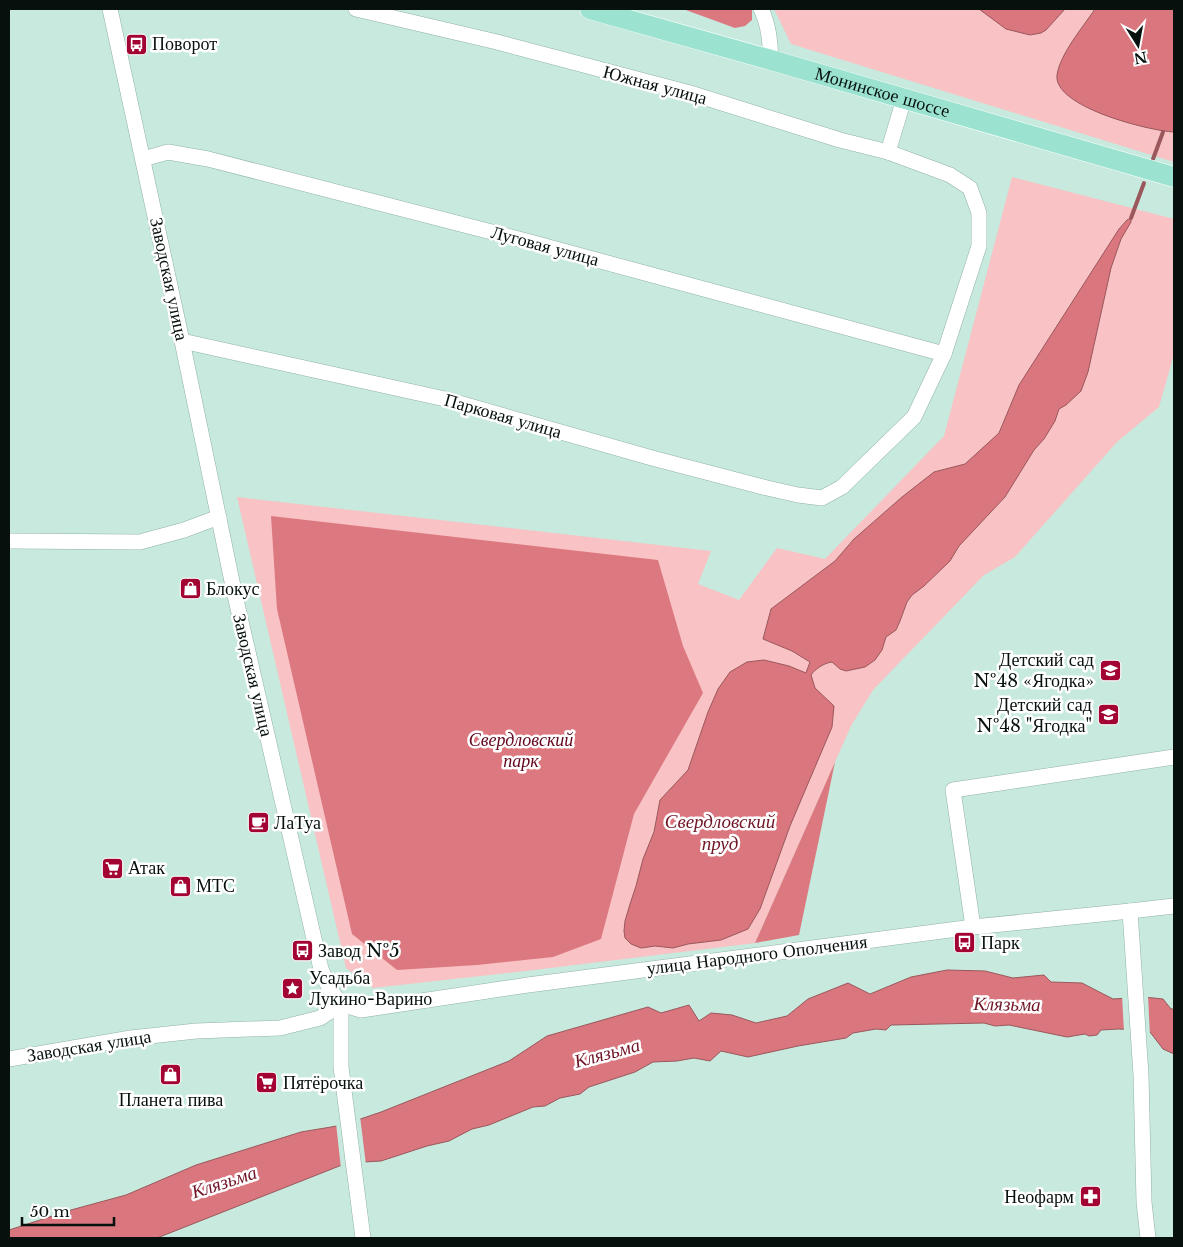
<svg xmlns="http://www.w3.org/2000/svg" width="1183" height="1247" font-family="'Libre Baskerville',serif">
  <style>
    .green { fill: #f9c2c4 }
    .forest { fill: #dc7980 }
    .water { fill: #d9767e; stroke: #9a585c }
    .pier { fill: #c7e9de }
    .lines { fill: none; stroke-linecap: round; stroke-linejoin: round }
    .stream { stroke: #9a585c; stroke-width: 4 }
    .minor-casing { stroke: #92b2a8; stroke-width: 16 }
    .major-casing { stroke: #fff; stroke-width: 21 }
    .minor { stroke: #fff; stroke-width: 15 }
    .major { stroke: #9be3d0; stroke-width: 20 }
    .labels { text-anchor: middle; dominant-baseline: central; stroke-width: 5; stroke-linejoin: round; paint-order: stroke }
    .poi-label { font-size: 18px; fill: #06110d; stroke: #fff; text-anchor: start }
    .street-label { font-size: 18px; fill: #06110d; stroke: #fff }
    .park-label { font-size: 18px; font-style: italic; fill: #63061d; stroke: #fff }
    .water-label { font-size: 19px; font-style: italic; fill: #701626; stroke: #fff }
  </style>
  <rect width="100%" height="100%" fill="#c7e9de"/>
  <g class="green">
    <path d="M774 9H1174V162L791 44Z"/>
    <path d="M1012 177 1174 219V354L1159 407 1117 442 1015 557 984 575 873 690 851 726 755 943 526 971 373 988 346 968 237 497 711 551 698 584 739 600 777 548 825 559 944 436Z"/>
  </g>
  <g class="forest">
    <path d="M683 9H752V20L745 26 735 28Z"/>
    <path d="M271 516 658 560 683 646 703 693 634 814 601 939 553 957 477 965 397 970 352 934 277 609Z"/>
    <path d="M835 762 799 935 755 943Z"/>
  </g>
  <g class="water">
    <path d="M979 9H1065L1046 30 1041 33 1030 35 1006 29Z"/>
    <path d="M1095 9H1174V132C1150 131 1053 107 1057 75 1060 54 1083 27 1095 9Z"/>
    <path d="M1131 218V222L1121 239 1111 268 1088 372 1081 391 1066 405 1059 409 1055 421 1044 439 1034 450 1005 497 959 546 950 561 924 586 912 595 907 602 900 621 896 630 886 637 882 650 875 660 865 667 846 671 840 669 832 662C824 663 815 669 811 675L815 688 834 706 832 727 790 826 760 909 748 929 721 940 688 944 673 948 655 946 641 948 631 944 625 938 624 931 625 921 630 904 636 886 643 859 654 832 660 800 688 770 708 712 718 689 730 672 747 662 764 660 789 666 806 673 810 662 792 651 763 639 771 609 835 561 854 539 902 497 934 472 965 464 999 433 1019 385 1119 229 1127 220Z"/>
    <path d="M947 970 985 971 1013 978 1044 975 1051 982 1082 983 1113 999 1144 997 1163 999 1171 1009H1174V1054L1163 1049 1150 1032 1142 1030 1118 1029 1101 1030 1097 1035 1089 1036 1085 1034 1067 1037 1009 1025 995 1026 984 1023 891 1025 886 1030 876 1029 853 1033 846 1038 798 1046 748 1057 721 1051 710 1061 694 1058 677 1061 653 1062 635 1072 589 1087 580 1094 560 1098 545 1106 533 1107 489 1125 472 1129 449 1141 427 1146 381 1161 347 1163 157 1238H9V1230L71 1210 126 1195 196 1165 301 1132 343 1125 381 1112 509 1061 547 1036 648 1007 661 1013 689 1005 699 1021 711 1013 732 1015 756 1023 787 1016 808 999 848 983 870 994 911 977Z"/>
  </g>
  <g class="pier">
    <path d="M1144 995H1148L1150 1036 1148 1034 1141 1032H1124L1122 996Z"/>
    <path d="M360 1116 366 1165 348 1166 341 1169 336 1123Z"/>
  </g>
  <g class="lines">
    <g class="stream">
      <path d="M1153 159 1163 132"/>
      <path d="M1131 218 1144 183"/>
    </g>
    <defs>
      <g id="minor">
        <path d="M110 9 182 341 234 591 321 969 329 988 341 1004"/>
        <path d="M761 9C769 25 770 42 771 60"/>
        <path d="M888 152 904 99"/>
        <path d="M143 159 168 152 208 159 530 242 944 354"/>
        <path d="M182 341 445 399 652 458 767 488 798 495 822 498 842 487 914 417 944 354 979 246V213L970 188 950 175 888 152 840 140 690 93 497 42 356 9"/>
        <path d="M9 541 140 542 184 530 219 517"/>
        <path d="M1130 911 1141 1075 1144 1202 1148 1238"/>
        <path d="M973 927 953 790 1174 757"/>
        <path d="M341 1004 361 1010 528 985 973 927 1130 911 1174 906"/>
        <path d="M341 1004V1067L363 1238"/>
        <path d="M9 1059 131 1038 196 1031 280 1028 320 1018 341 1004"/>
      </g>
      <g id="major">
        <path id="s1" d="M590 9 771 60 1174 177"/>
      </g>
    </defs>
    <use href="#minor" class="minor-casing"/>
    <use href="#major" class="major-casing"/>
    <use href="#minor" class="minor"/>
    <use href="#major" class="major"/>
  </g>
  <defs>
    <symbol id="bus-square" viewBox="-11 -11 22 22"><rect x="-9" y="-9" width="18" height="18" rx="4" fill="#a20332" stroke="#fff"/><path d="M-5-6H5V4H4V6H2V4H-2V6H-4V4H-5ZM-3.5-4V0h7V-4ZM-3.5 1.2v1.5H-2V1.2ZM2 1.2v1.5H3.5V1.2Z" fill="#fff"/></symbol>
    <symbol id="shop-square" viewBox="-11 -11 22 22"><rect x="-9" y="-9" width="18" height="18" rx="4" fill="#a20332" stroke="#fff"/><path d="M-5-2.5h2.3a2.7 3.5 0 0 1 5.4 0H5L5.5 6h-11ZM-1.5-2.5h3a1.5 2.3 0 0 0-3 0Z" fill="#fff"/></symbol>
    <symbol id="school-square" viewBox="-11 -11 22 22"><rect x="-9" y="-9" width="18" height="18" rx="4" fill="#a20332" stroke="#fff"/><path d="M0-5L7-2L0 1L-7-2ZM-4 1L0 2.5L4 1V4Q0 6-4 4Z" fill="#fff"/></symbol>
    <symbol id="cafe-square" viewBox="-11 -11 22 22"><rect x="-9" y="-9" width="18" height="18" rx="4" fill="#a20332" stroke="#fff"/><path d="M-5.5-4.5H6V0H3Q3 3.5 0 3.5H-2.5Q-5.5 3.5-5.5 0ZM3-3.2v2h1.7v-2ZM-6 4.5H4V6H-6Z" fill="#fff"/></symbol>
    <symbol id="supermarket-square" viewBox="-11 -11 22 22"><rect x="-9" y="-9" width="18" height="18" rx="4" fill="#a20332" stroke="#fff"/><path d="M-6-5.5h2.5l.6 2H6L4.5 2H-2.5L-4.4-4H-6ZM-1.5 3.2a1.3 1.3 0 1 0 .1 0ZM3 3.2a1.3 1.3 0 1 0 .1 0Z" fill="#fff"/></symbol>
    <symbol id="sight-square" viewBox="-11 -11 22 22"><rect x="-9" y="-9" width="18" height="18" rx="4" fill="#a20332" stroke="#fff"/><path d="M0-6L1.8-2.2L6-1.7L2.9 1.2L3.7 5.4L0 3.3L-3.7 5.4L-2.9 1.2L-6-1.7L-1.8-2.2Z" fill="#fff"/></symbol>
    <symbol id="pharmacy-square" viewBox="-11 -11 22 22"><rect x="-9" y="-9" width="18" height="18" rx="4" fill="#a20332" stroke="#fff"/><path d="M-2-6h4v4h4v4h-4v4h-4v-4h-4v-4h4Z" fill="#fff"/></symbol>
  </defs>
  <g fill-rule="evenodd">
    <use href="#bus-square" x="124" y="32" width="25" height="25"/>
    <use href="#shop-square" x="178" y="576" width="25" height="25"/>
    <use href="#school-square" x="1098" y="658" width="25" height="25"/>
    <use href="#school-square" x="1096" y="702" width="25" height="25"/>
    <use href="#cafe-square" x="246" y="810" width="25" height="25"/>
    <use href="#supermarket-square" x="100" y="856" width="25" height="25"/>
    <use href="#shop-square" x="168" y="874" width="25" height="25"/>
    <use href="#bus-square" x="952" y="930" width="25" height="25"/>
    <use href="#bus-square" x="290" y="938" width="25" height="25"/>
    <use href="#sight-square" x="280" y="976" width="25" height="25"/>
    <use href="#shop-square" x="158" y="1062" width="25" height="25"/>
    <use href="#supermarket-square" x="254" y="1070" width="25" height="25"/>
    <use href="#pharmacy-square" x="1078" y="1184" width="25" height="25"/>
  </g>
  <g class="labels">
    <g class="poi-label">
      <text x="152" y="44">Поворот</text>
      <text x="206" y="589">Блокус</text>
      <text x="1094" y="660" text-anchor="end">Детский сад<tspan x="1094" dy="21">№48 «Ягодка»</tspan></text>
      <text x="1092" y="705" text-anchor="end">Детский сад<tspan x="1092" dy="21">№48 "Ягодка"</tspan></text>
      <text x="274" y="823">ЛаТуа</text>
      <text x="128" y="868">Атак</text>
      <text x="196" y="886">МТС</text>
      <text x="981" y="943">Парк</text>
      <text x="318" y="951">Завод №5</text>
      <text x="309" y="978">Усадьба<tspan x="309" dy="21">Лукино-Варино</tspan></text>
      <text x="283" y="1083">Пятёрочка</text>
      <text x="171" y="1100" text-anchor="middle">Планета пива</text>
      <text x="1074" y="1197" text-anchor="end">Неофарм</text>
    </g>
    <g class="street-label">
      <text transform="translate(655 85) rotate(15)">Южная улица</text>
      <text stroke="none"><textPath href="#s1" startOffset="304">Монинское шоссе</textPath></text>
      <text transform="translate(545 246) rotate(15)">Луговая улица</text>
      <text transform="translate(169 279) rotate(78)">Заводская улица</text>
      <text transform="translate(503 416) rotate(16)">Парковая улица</text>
      <text transform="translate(253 675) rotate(77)">Заводская улица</text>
      <text transform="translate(757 955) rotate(-7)">улица Народного Ополчения</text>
      <text transform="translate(89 1046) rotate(-9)">Заводская улица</text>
    </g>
    <g class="park-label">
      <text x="521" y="740">Свердловский<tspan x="521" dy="21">парк</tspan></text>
    </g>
    <g class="water-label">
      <text x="720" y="821">Свердловский<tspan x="720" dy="22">пруд</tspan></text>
      <text transform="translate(1007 1004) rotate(1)">Клязьма</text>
      <text transform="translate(607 1053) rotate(-15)">Клязьма</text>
      <text transform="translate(224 1182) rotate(-18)">Клязьма</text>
    </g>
  </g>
  <rect width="1183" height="1247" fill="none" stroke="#06110d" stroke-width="20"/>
  <g transform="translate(1138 45) rotate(169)" stroke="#ffffff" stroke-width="4" paint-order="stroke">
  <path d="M0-4L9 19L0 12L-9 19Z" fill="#06110d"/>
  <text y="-8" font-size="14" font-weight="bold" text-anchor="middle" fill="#06110d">N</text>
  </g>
  <path d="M22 1217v8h92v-8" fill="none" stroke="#06110d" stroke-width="2.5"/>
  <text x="30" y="1217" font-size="15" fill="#06110d" stroke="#ffffff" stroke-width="4" paint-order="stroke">50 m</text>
</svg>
